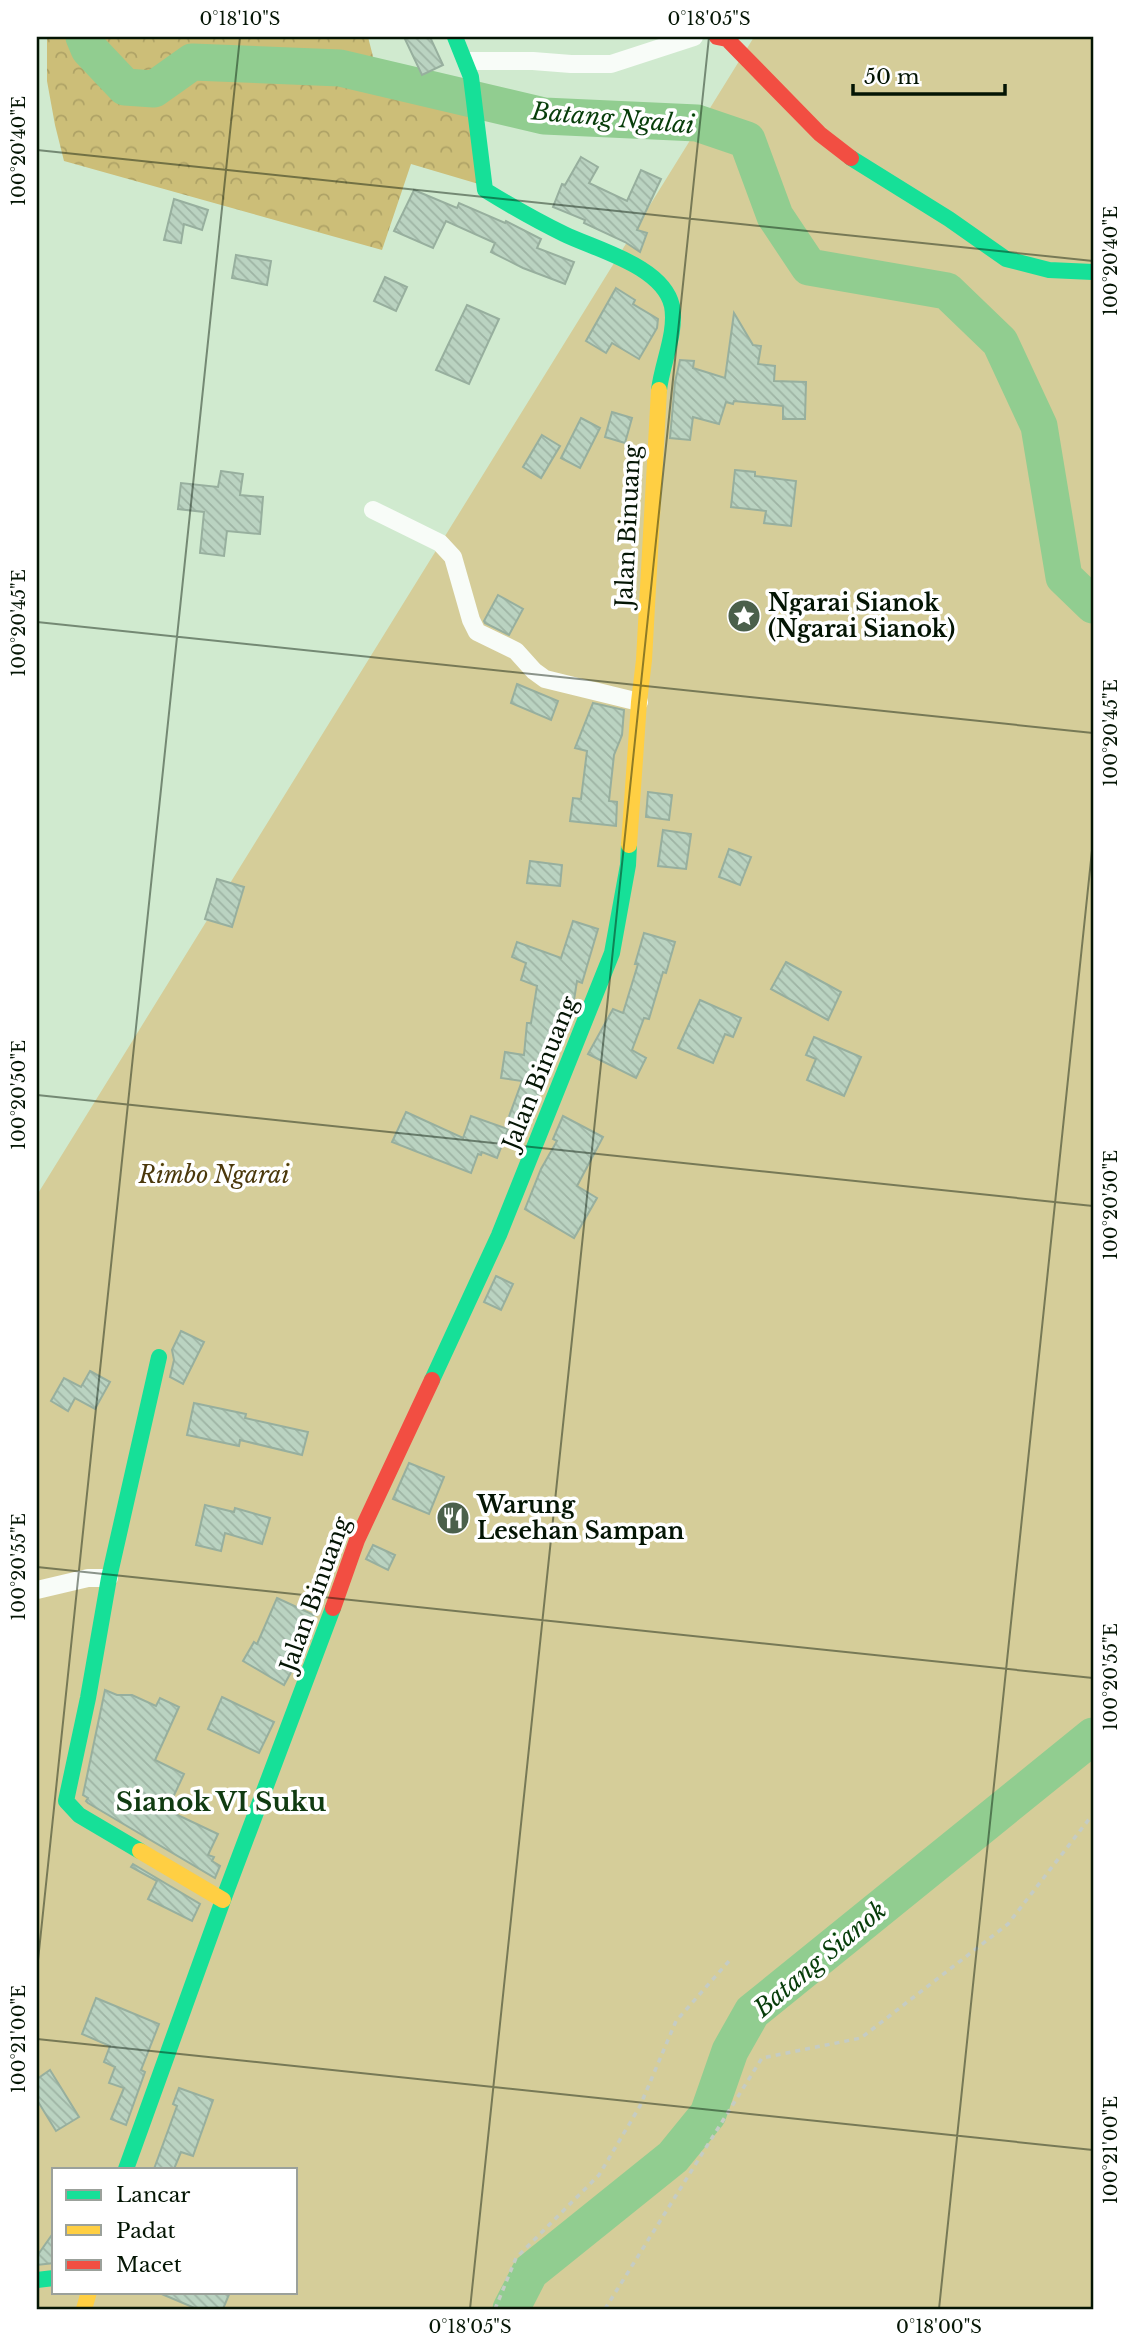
<svg xmlns="http://www.w3.org/2000/svg" width="1130" height="2346" font-family="'Libre Baskerville',serif">
  <style>
    .forest { fill: url(#forest-crowns) }
    .park { fill: #d5cd99; fill-rule: evenodd }
    .lines { fill: none; stroke-linecap: round; stroke-linejoin: round }
    .river { stroke: #91cd90; stroke-width: 37 }
    .building { fill: url(#building-back-hatch); stroke: #97af9e; stroke-width: 2 }
    .path { stroke: #c5ccc4; stroke-width: 3.5; stroke-dasharray: 5 5; stroke-linecap: butt }
    .street { stroke: #f8fcf8; stroke-width: 18 }
    .fast { stroke: #16e098; stroke-width: 16 }
    .slow { stroke: #ffcf43; stroke-width: 16 }
    .jam { stroke: #f24e42; stroke-width: 16 }
    .ticks { fill: none; stroke: #041504; stroke-width: 2; stroke-opacity: 0.45 }
    .labels { text-anchor: middle; dominant-baseline: central; stroke-width: 7; stroke-linejoin: round; paint-order: stroke }
    .street-label { font-size: 23px; fill: #041504; stroke: #fff }
    .poi-label { font-size: 23px; font-weight: bold; fill: #041504; stroke: #fff; text-anchor: start }
    .park-label { font-size: 23px; font-style: italic; fill: #4b380c; stroke: #fff }
    .water-label { font-size: 24px; font-style: italic; fill: #073d0a; stroke: #fff }
    .quarter-label { font-size: 26px; font-weight: bold; fill: #103b11; stroke: #fff }
    .neatline { fill: none; stroke: #041504; stroke-width: 2.5 }
    .ticks-label { font-size: 18px; text-anchor: middle; fill: #041504 }
  </style>
  <defs>
    <pattern id="forest-crowns" width="20" height="18" patternUnits="userSpaceOnUse" patternTransform="scale(1.75)"><rect width="20" height="18" fill="#ccbe78"/><path d="M2 6a3 3 0 1 1 6 0M12 15a3 3 0 1 1 6 0" fill="none" stroke="#aea266"/></pattern>
    <pattern id="building-back-hatch" width="6" height="6" patternUnits="userSpaceOnUse" patternTransform="scale(1.75)"><rect width="6" height="6" fill="#bad3c1"/><path d="M-1 5l2 2M0 0l6 6M5-1l2 2" fill="none" stroke="#9eb4a4"/></pattern>
  </defs>
  <rect width="100%" height="100%" fill="#d0eacf"/>
  <path class="forest" d="M47 37H368L377 72 422 92 473 106 482 185 411 164 382 250 64 161 55 125 47 81Z"/>
  <path class="park" d="M754 37H1093V2309H37V1195ZM54 2169H296V2292H54Z"/>
  <g class="lines">
    <g class="river">
      <path d="M84 37 89 49 125 87 154 89 192 62 340 68 544 116 697 123 747 140 775 216 809 267 947 291 1000 342 1039 426 1064 577 1093 605"/>
      <path d="M511 2309 530 2272 673 2157 708 2114 730 2051 752 2012 1093 1736"/>
    </g>
  </g>
  <g class="building">
    <path d="M404 37H430L443 65 422 75Z"/>
    <path d="M581 157 598 167 589 183 627 201 641 170 661 179 637 230 647 233 640 252 625 242 584 223 585 220 553 207 562 184 565 185Z"/>
    <path d="M414 190 457 208 459 203 505 223 506 221 541 239 537 248 574 262 565 284 523 268 491 252 495 243 446 221 433 248 394 231Z"/>
    <path d="M174 199 208 210 202 230 184 224 181 243 164 240Z"/>
    <path d="M236 255 271 261 267 285 232 278Z"/>
    <path d="M385 277 407 287 396 311 374 301Z"/>
    <path d="M616 288 635 300 633 304 658 319 657 328 639 359 612 343 606 353 586 341Z"/>
    <path d="M467 305 499 319 469 384 436 370Z"/>
    <path d="M734 313 753 345 761 346 758 364 775 366 774 381 806 382 805 419H783V406L734 401 733 404 726 402 719 424 693 417 690 440 670 438 675 382 680 360 694 361 693 368 725 378Z"/>
    <path d="M612 412 632 418 625 443 605 437Z"/>
    <path d="M581 418 600 428 580 468 561 458Z"/>
    <path d="M542 435 560 446 541 478 523 467Z"/>
    <path d="M735 470 755 472V476L796 481 791 526 764 523 766 511 731 507Z"/>
    <path d="M221 471 243 474 240 495 263 497 260 534 227 531 224 556 200 553 204 512 178 509 181 483 218 487Z"/>
    <path d="M498 595 523 609 509 635 485 623 484 621Z"/>
    <path d="M517 684 558 701 551 720 511 703Z"/>
    <path d="M593 703 624 710 622 735 614 755 609 801 617 802 616 826 570 821 573 798 581 799 587 751 575 748Z"/>
    <path d="M648 792 672 795 669 820 646 817Z"/>
    <path d="M663 830 691 834 686 869 658 866Z"/>
    <path d="M729 849 751 857 740 885 719 877Z"/>
    <path d="M530 861 562 865 560 886 527 883Z"/>
    <path d="M217 879 244 887 232 927 205 919Z"/>
    <path d="M573 921 598 929 582 983 577 981 572 1013 568 1024 557 1022 554 1055H552L550 1067 525 1129 507 1122 522 1081 501 1078 505 1052 524 1055 527 1023H531L537 986 521 980 526 963 512 957 517 942 561 958Z"/>
    <path d="M644 933 675 942 666 973 663 972 649 1019 644 1018 632 1050 646 1058 636 1078 588 1054 613 1009 623 1013 638 964H635Z"/>
    <path d="M786 962 841 992 828 1020 771 989Z"/>
    <path d="M700 1000 741 1018 733 1037 725 1034 713 1063 678 1048Z"/>
    <path d="M814 1037 861 1057 844 1096 807 1080 816 1059 806 1055Z"/>
    <path d="M406 1112 463 1138 471 1116 508 1129 497 1158 482 1152 481 1155 478 1154 471 1173 392 1142Z"/>
    <path d="M563 1116 603 1137 577 1186 597 1198 574 1238 525 1209 541 1169 557 1141 553 1139Z"/>
    <path d="M496 1276 513 1284 501 1310 484 1302Z"/>
    <path d="M181 1331 204 1342 183 1384 170 1377 174 1360 172 1350Z"/>
    <path d="M90 1371 110 1382 95 1409 75 1398 68 1411 51 1401 64 1378 81 1387Z"/>
    <path d="M194 1403 246 1414 245 1418 308 1432 302 1455 240 1440 239 1446 187 1435Z"/>
    <path d="M409 1463 444 1477 429 1514 393 1499Z"/>
    <path d="M205 1505 234 1512 235 1508 270 1518 262 1544 225 1533 221 1551 196 1545Z"/>
    <path d="M373 1545 395 1555 388 1570 366 1559Z"/>
    <path d="M277 1598 314 1615 293 1664 295 1665 284 1685 243 1661 254 1642 257 1644Z"/>
    <path d="M105 1690 117 1695H132L156 1706 160 1698 179 1707 155 1760 184 1774 167 1810 218 1834 208 1855 214 1857 212 1861 220 1866 215 1878 88 1803 86 1801 88 1798 83 1795Z"/>
    <path d="M222 1697 274 1722 259 1753 208 1729Z"/>
    <path d="M133 1864 200 1904 192 1921 148 1899 157 1881 131 1867Z"/>
    <path d="M96 1998 159 2024 141 2070 145 2072 126 2125 111 2119 124 2088 109 2083 115 2067 104 2062 110 2046 82 2034Z"/>
    <path d="M50 2070 79 2117 56 2131 37 2100V2079Z"/>
    <path d="M179 2088 213 2100 193 2156 181 2152 174 2169H154L177 2106 173 2104Z"/>
    <path d="M54 2232V2263L37 2265V2256Z"/>
    <path d="M157 2292H230L223 2309H197Z"/>
  </g>
  <g class="lines">
    <g class="path">
      <path d="M495 2309 516 2258 599 2175 640 2106 676 2021 729 1961"/>
      <path d="M605 2309 762 2058 861 2038 1008 1924 1093 1814"/>
    </g>
    <g class="street">
      <path d="M466 61H533L571 64H611L694 37"/>
      <path d="M373 510 440 543 453 557 471 620 477 632 516 651 534 671 545 679 639 702"/>
      <path d="M37 1590 88 1578H109"/>
    </g>
    <g class="fast">
      <path d="M455 37 471 77 485 190C511 206 537 221 564 234 597 250 663 266 672 306 677 333 662 363 659 390"/>
      <path d="M851 158 949 219 1006 259 1049 270 1093 272"/>
      <path d="M432 1380 499 1235 612 953 628 865 629 845"/>
      <path d="M140 1851 79 1815 66 1801 88 1698 109 1578 159 1357"/>
      <path d="M126 2169 223 1900 333 1608"/>
      <path d="M37 2280 54 2278"/>
    </g>
    <g class="slow">
      <path d="M629 845 639 702 644 660 659 390"/>
      <path d="M140 1851 223 1900"/>
      <path d="M84 2309 89 2292"/>
    </g>
    <g class="jam">
      <path d="M717 37 727 39 820 134 851 158"/>
      <path d="M333 1608 357 1540 432 1380"/>
    </g>
  </g>
  <path class="ticks" d="M37 150 1093 261M37 622 1093 733M37 1095 1093 1206M37 1567 1093 1678M37 1970 240 37M37 2039 1093 2150M470 2309 709 37M939 2309 1093 841"/>
  <defs>
    <symbol id="sight-disc" viewBox="-11 -11 22 22"><circle r="9.5" fill="#4b604b" stroke="#fff"/><path d="M0-6L1.8-2.2L6-1.7L2.9 1.2L3.7 5.4L0 3.3L-3.7 5.4L-2.9 1.2L-6-1.7L-1.8-2.2Z" fill="#fff"/></symbol>
    <symbol id="restaurant-disc" viewBox="-11 -11 22 22"><circle r="9.5" fill="#4b604b" stroke="#fff"/><path d="M-5-6h1v4h1v-4h1v4h1v-4h1v5L-1.5 .5V6h-2V.5L-5-1ZM5-6V6H3V1.5H1.5Q1.5-4 5-6Z" fill="#fff"/></symbol>
  </defs>
  <g fill-rule="evenodd">
    <use href="#sight-disc" x="725" y="597" width="38" height="38"/>
    <use href="#restaurant-disc" x="434" y="1499" width="38" height="38"/>
  </g>
  <g class="labels">
    <g class="street-label">
      <text transform="translate(628 526) rotate(-87)">Jalan Binuang</text>
      <text transform="translate(540 1073) rotate(-68)">Jalan Binuang</text>
      <text transform="translate(315 1594) rotate(-70)">Jalan Binuang</text>
    </g>
    <g class="poi-label">
      <text x="768" y="603">Ngarai Sianok<tspan x="768" dy="26">(Ngarai Sianok)</tspan></text>
      <text x="477" y="1505">Warung<tspan x="477" dy="26">Lesehan Sampan</tspan></text>
    </g>
    <g class="park-label">
      <text x="214" y="1175">Rimbo Ngarai</text>
    </g>
    <g class="water-label">
      <text transform="translate(613 118) rotate(5)">Batang Ngalai</text>
      <text transform="translate(820 1959) rotate(-40)">Batang Sianok</text>
    </g>
    <g class="quarter-label">
      <text x="221" y="1802">Sianok VI Suku</text>
    </g>
  </g>
  <rect width="1130" height="2346" fill="none" stroke="#ffffff" stroke-width="77"/>
  <rect x="52" y="2168" width="245" height="126" fill="#ffffff" stroke="#9ba19b" stroke-width="2"/>
  <rect x="66" y="2190" width="35" height="10" fill="#16e098" stroke="#9ba19b" stroke-width="2"/>
  <text x="116" y="2202" font-size="21" fill="#041504">Lancar</text>
  <rect x="66" y="2225" width="35" height="10" fill="#ffcf43" stroke="#9ba19b" stroke-width="2"/>
  <text x="116" y="2238" font-size="21" fill="#041504">Padat</text>
  <rect x="66" y="2260" width="35" height="10" fill="#f24e42" stroke="#9ba19b" stroke-width="2"/>
  <text x="116" y="2272" font-size="21" fill="#041504">Macet</text>
  <path d="M853 84v10h152v-10" fill="none" stroke="#041504" stroke-width="3.5"/>
  <text x="864" y="84" font-size="21" fill="#041504" stroke="#ffffff" stroke-width="5" paint-order="stroke">50 m</text>
  <rect x="38" y="38" width="1054" height="2270" class="neatline"/>
  <g class="ticks-label">
    <text x="240" y="25">0°18'10"S</text>
    <text x="709" y="25">0°18'05"S</text>
    <text transform="translate(19 151) rotate(-90)" y="6">100°20'40"E</text>
    <text transform="translate(1111 261) rotate(-90)" y="6">100°20'40"E</text>
    <text transform="translate(19 623) rotate(-90)" y="6">100°20'45"E</text>
    <text transform="translate(1111 733) rotate(-90)" y="6">100°20'45"E</text>
    <text transform="translate(19 1095) rotate(-90)" y="6">100°20'50"E</text>
    <text transform="translate(1111 1205) rotate(-90)" y="6">100°20'50"E</text>
    <text transform="translate(19 1567) rotate(-90)" y="6">100°20'55"E</text>
    <text transform="translate(1111 1677) rotate(-90)" y="6">100°20'55"E</text>
    <text transform="translate(19 2039) rotate(-90)" y="6">100°21'00"E</text>
    <text transform="translate(1111 2150) rotate(-90)" y="6">100°21'00"E</text>
    <text x="470" y="2333">0°18'05"S</text>
    <text x="939" y="2333">0°18'00"S</text>
  </g>
</svg>
